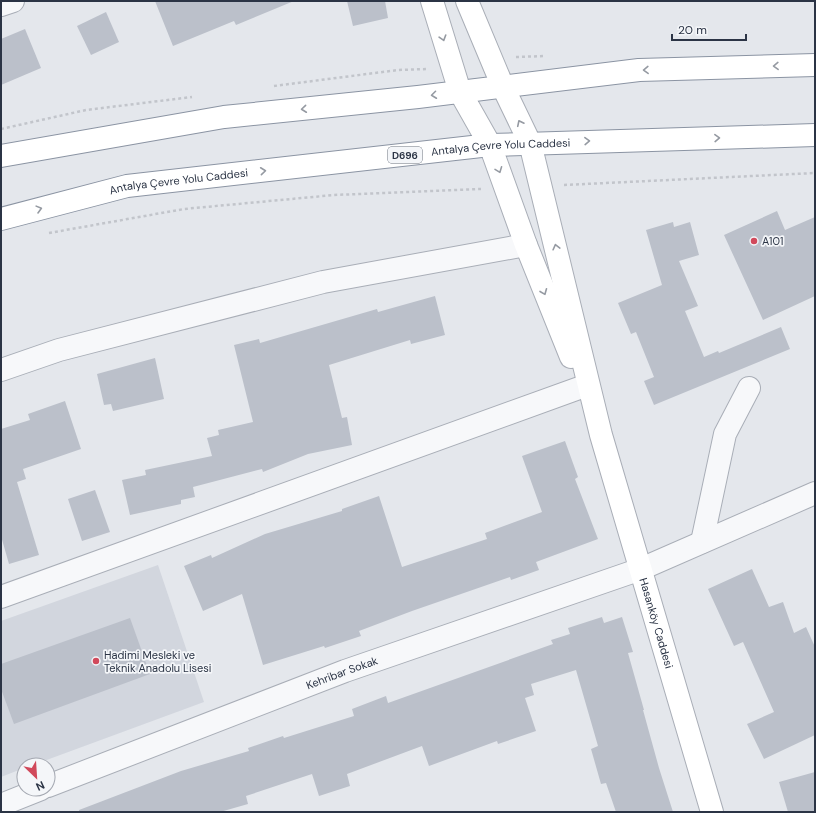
<svg xmlns="http://www.w3.org/2000/svg" width="816" height="813" font-family="'DM Sans',sans-serif">
  <style>
    .built { fill: #d2d6de }
    .building { fill: #bbc0ca }
    .lines { fill: none; stroke-linecap: round; stroke-linejoin: round }
    .street-casing { stroke: #a9aeb7; stroke-width: 24 }
    .secondary-casing { stroke: #a9aeb7; stroke-width: 24 }
    .highway-casing { stroke: #8b94a3; stroke-width: 24 }
    .path { stroke: #c2c5cb; stroke-width: 2.5; stroke-dasharray: 3 3; stroke-linecap: butt }
    .street { stroke: #f7f8fa; stroke-width: 22 }
    .secondary { stroke: #fff; stroke-width: 22 }
    .highway { stroke: #fff; stroke-width: 22 }
    .oneway { stroke: #959aa2 }
    .poi-dot { fill: #d1495b; stroke: #f4f6f9; stroke-width: 1.5 }
    .labels { text-anchor: middle; dominant-baseline: central; stroke-width: 3.5; stroke-linejoin: round; paint-order: stroke }
    .shield { fill: #f4f6f9; stroke: #676e7b; stroke-width: 1 }
    .shield-label { font-size: 10px; font-weight: bold; fill: #2b3445 }
    .street-label { font-size: 11px; fill: #2b3445; stroke: #f4f6f9 }
    .poi-label { font-size: 11px; fill: #2b3445; stroke: #f4f6f9; text-anchor: start }
  </style>
  <rect width="100%" height="100%" fill="#e4e7ec"/>
  <path class="built" d="M158 565 204 702 33 765H24V768L1 777V621Z"/>
  <g class="building">
    <path d="M155 1H294L236 25 234 21 173 46Z"/>
    <path d="M347 1H385L388 18 353 26Z"/>
    <path d="M106 12 119 42 91 55 77 26Z"/>
    <path d="M25 29 41 68 1 85V39Z"/>
    <path d="M777 211 785 230 815 217V296L763 320 724 235Z"/>
    <path d="M673 222 674 227 690 222 699 255 679 261 698 306 685 311 704 357 718 351 719 353 781 327 790 349 654 405 644 381 654 377 636 332 631 334 618 303 662 285 646 230Z"/>
    <path d="M435 296 445 335 411 344 410 340 329 365 342 418 347 417 352 445 308 454 263 472 262 469 193 487 195 497 181 500V504L130 515 122 480 146 475 145 470 212 456 207 438 219 435 218 430 253 422 234 345 259 339 260 343 377 309 378 312Z"/>
    <path d="M155 358 164 399 113 411 111 404 104 405 97 374Z"/>
    <path d="M65 401 81 449 23 469 26 479 17 482 39 555 9 564 1 536V429L30 420 28 414Z"/>
    <path d="M565 441 578 477 575 479 598 539 536 562 539 570 511 580 510 577 412 611 359 631 361 636 325 648 324 646 263 665 242 594 203 611 184 566 211 555 212 558 265 534 342 511V509L379 496 402 567 487 539 485 533 542 512 522 456Z"/>
    <path d="M95 490 110 532 82 541 68 499Z"/>
    <path d="M752 569 769 607 783 602 794 633 806 627 815 647V735L764 759 747 724 774 712 743 642 734 646 708 589Z"/>
    <path d="M602 617 604 623 622 617 633 652 628 653 644 710H643L659 768 673 812H616L606 783 601 784 591 749 598 746 576 670 531 684 534 695 525 698 536 731 498 744 497 741 429 766 422 746 347 774 350 786 319 796 312 774 246 796 248 804 220 812H79V810L181 771 249 751 248 748 283 736 284 738 354 716 352 709 386 696 388 703 553 644 551 640 570 634 568 628Z"/>
    <path d="M130 618 150 674 14 724 1 689V664Z"/>
    <path d="M815 772V812H788L779 782Z"/>
  </g>
  <g class="lines">
    <defs>
      <g id="street">
        <path d="M1 5 13 1"/>
        <path d="M1 370 59 350 323 282 526 245"/>
        <path d="M702 542 725 434 749 388"/>
        <path d="M1 597 582 387"/>
        <path id="s1" d="M48 786 345 671 641 569 815 493"/>
        <path d="M1 805 41 789"/>
      </g>
      <g id="secondary">
        <path d="M432 1 460 92 490 145 526 245 571 357"/>
        <path id="s2" d="M467 1 503 87 530 143 601 435 712 812"/>
      </g>
      <g id="highway">
        <path d="M1 156 224 117 418 97 639 70 815 65"/>
        <path id="s3" d="M1 219 127 186 490 145 815 135"/>
      </g>
    </defs>
    <use href="#street" class="street-casing"/>
    <use href="#secondary" class="secondary-casing"/>
    <use href="#highway" class="highway-casing"/>
    <g class="path">
      <path d="M516 57 545 56"/>
      <path d="M274 86 398 70 428 69"/>
      <path d="M1 129 86 110 192 97"/>
      <path d="M564 185 815 173"/>
      <path d="M49 233 184 209 334 195 481 189"/>
    </g>
    <use href="#street" class="street"/>
    <use href="#secondary" class="secondary"/>
    <use href="#highway" class="highway"/>
  </g>
  <defs><path id="oneway-chevron" d="M-2-3.5L2.5 0L-2 3.5" fill="none" stroke-width="1.6" stroke-linecap="round" stroke-linejoin="round"/></defs>
  <g class="oneway">
    <use href="#oneway-chevron" transform="translate(443 38) rotate(73)"/>
    <use href="#oneway-chevron" transform="translate(776 66) rotate(178)"/>
    <use href="#oneway-chevron" transform="translate(646 70) rotate(178)"/>
    <use href="#oneway-chevron" transform="translate(434 95) rotate(173)"/>
    <use href="#oneway-chevron" transform="translate(304 109) rotate(174)"/>
    <use href="#oneway-chevron" transform="translate(520 123) rotate(-116)"/>
    <use href="#oneway-chevron" transform="translate(717 138) rotate(-2)"/>
    <use href="#oneway-chevron" transform="translate(587 141) rotate(-2)"/>
    <use href="#oneway-chevron" transform="translate(499 170) rotate(69)"/>
    <use href="#oneway-chevron" transform="translate(263 171) rotate(-6)"/>
    <use href="#oneway-chevron" transform="translate(39 209) rotate(-15)"/>
    <use href="#oneway-chevron" transform="translate(556 247) rotate(-104)"/>
    <use href="#oneway-chevron" transform="translate(544 292) rotate(68)"/>
  </g>
  <g class="poi-dot">
    <circle cx="754" cy="241" r="4"/>
    <circle cx="96" cy="661" r="4"/>
  </g>
  <g class="labels">
    <rect class="shield" x="388" y="147" width="34" height="16" rx="3"/>
    <g class="shield-label">
      <text x="405" y="155">D696</text>
    </g>
    <g class="street-label">
      <text stroke="none"><textPath href="#s3" startOffset="506">Antalya Çevre Yolu Caddesi</textPath></text>
      <text stroke="none"><textPath href="#s3" startOffset="182">Antalya Çevre Yolu Caddesi</textPath></text>
      <text stroke="none"><textPath href="#s2" startOffset="652">Hasanköy Caddesi</textPath></text>
      <text stroke="none"><textPath href="#s1" startOffset="315">Kehribar Sokak</textPath></text>
    </g>
    <g class="poi-label">
      <text x="762" y="241">A101</text>
      <text x="104" y="655">Hadimi Mesleki ve<tspan x="104" dy="13">Teknik Anadolu Lisesi</tspan></text>
    </g>
  </g>
  <rect width="816" height="813" fill="none" stroke="#2b3445" stroke-width="4"/>
  <g transform="translate(36 777) rotate(155)"><circle r="19" fill="#f4f6f9" stroke="#a4a8b1"/>
  <path d="M0-3L7 15L0 10L-7 15Z" fill="#d1495b"/>
  <text y="-6" font-size="11" font-weight="bold" text-anchor="middle" fill="#2b3445">N</text>
  </g>
  <path d="M672 34v6h74v-6" fill="none" stroke="#2b3445" stroke-width="2"/>
  <text x="678" y="34" font-size="12" fill="#2b3445" stroke="#f4f6f9" stroke-width="3" paint-order="stroke">20 m</text>
</svg>
